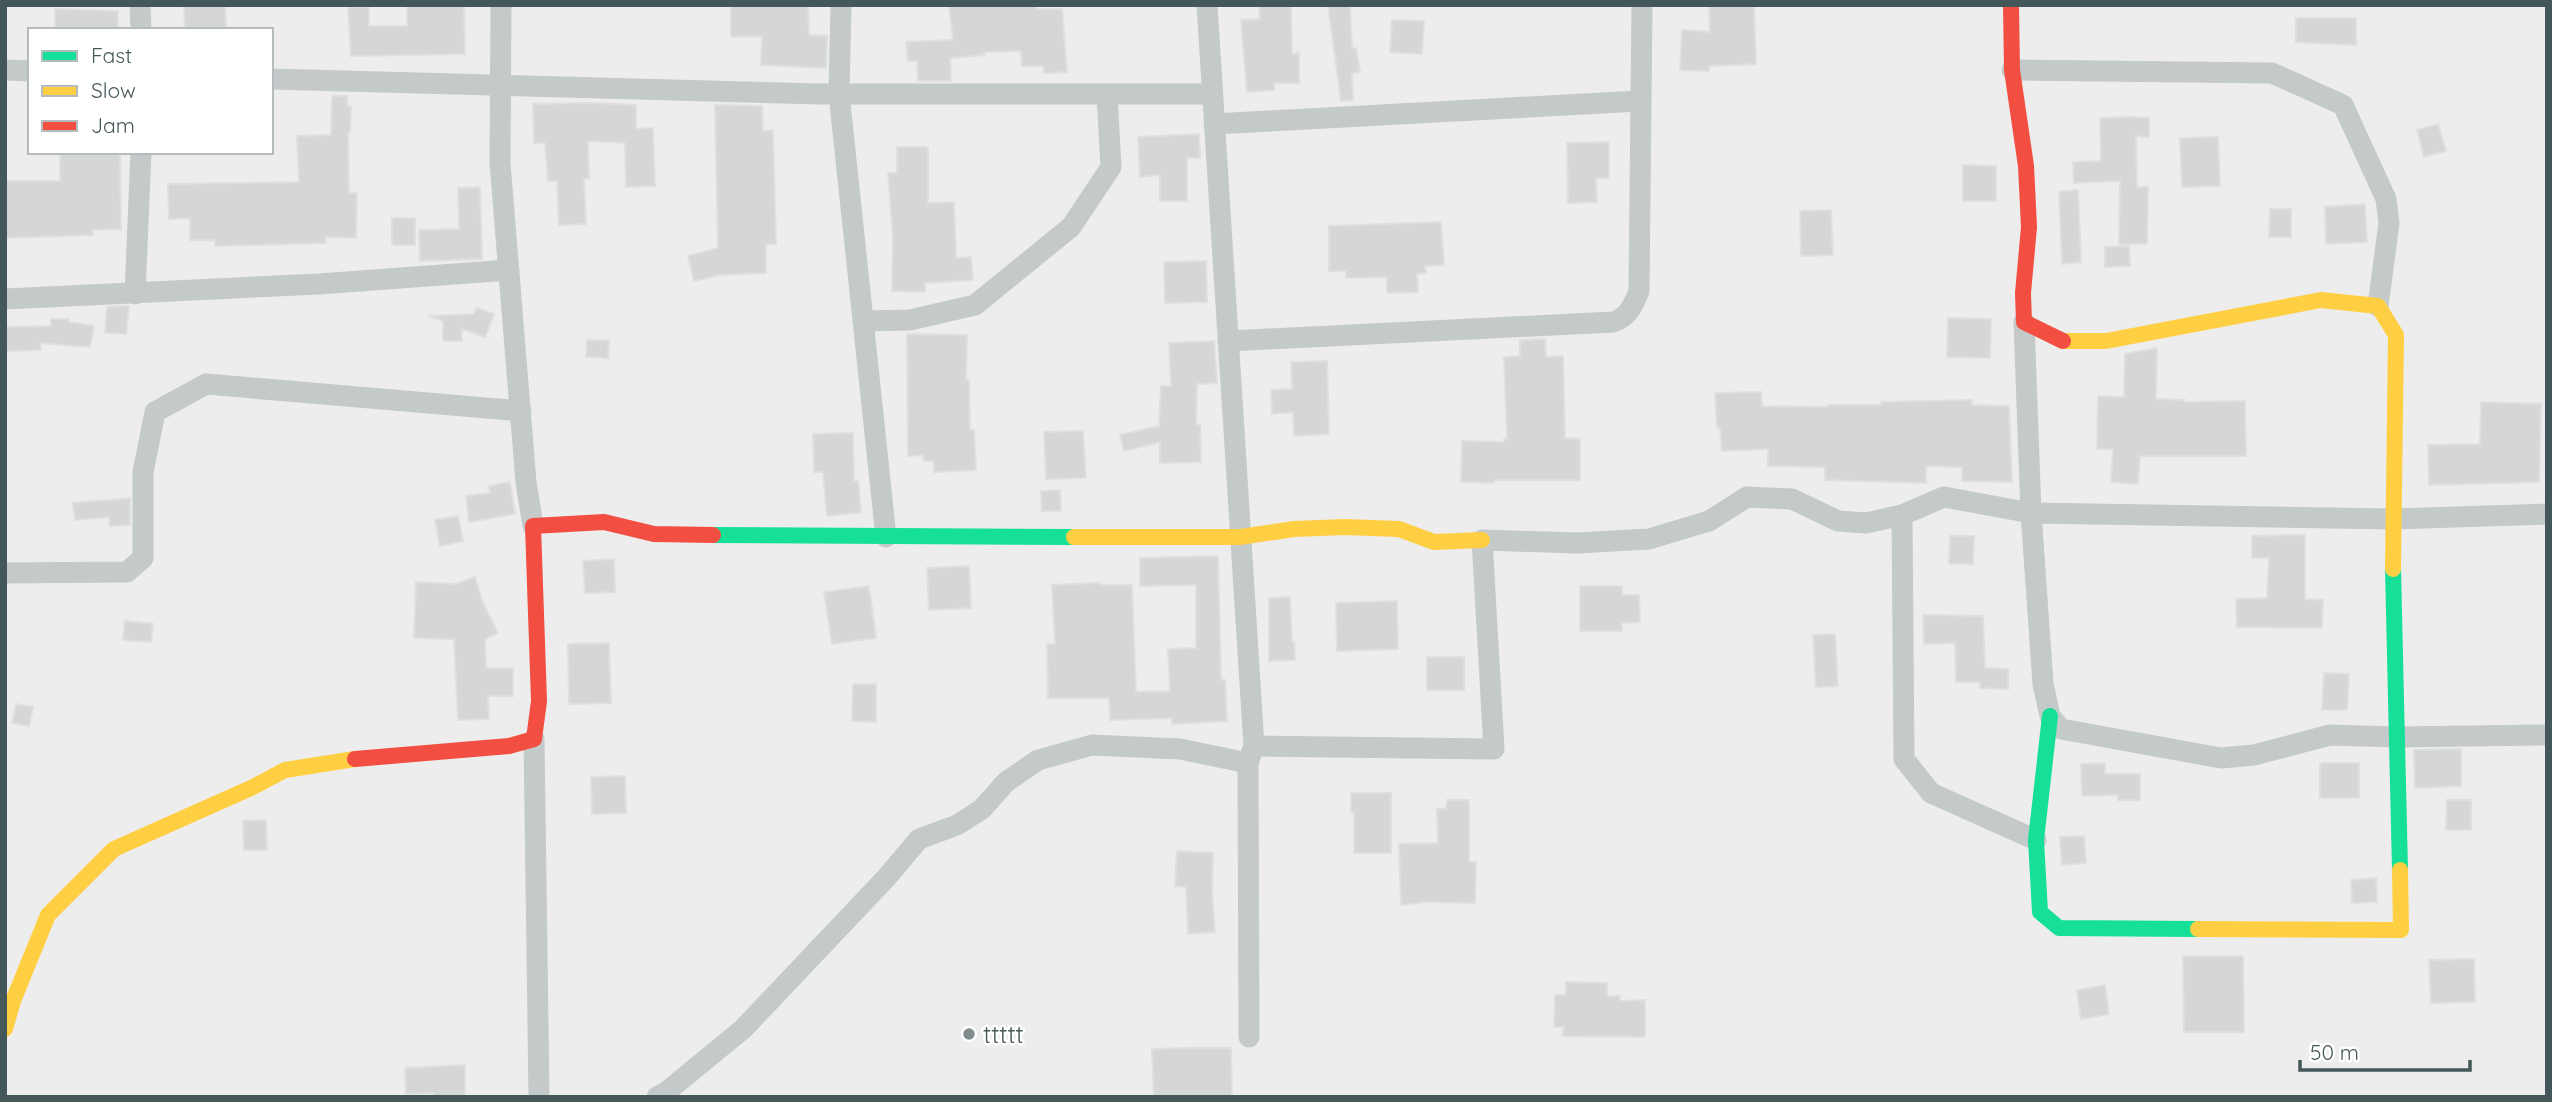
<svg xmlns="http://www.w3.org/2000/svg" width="2552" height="1102" font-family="Quicksand,sans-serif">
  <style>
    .building { fill: #d5d6d6; stroke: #dfdfe0; stroke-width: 2 }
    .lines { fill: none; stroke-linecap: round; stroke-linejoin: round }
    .street { stroke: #c4c9c9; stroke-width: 21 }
    .fast { stroke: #16e098; stroke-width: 16 }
    .slow { stroke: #ffcf43; stroke-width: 16 }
    .jam { stroke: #f24e42; stroke-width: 16 }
    .poi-dot { fill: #808c8d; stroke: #fff; stroke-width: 2.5 }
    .labels { text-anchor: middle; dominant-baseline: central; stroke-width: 5; stroke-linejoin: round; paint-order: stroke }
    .poi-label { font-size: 24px; fill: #455859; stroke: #fff; text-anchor: start }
  </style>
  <rect width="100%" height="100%" fill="#eeeded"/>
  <g class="building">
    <path d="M184 5H225L226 30H185Z"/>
    <path d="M407 5H464L465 54 351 56 348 7H369V26H407Z"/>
    <path d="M731 5H808L809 35 827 36 826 68 761 65 762 36 731 37Z"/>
    <path d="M949 5H1036V9H1062L1067 72 1044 73 1043 66H1022L1021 51 984 52V55L950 58 951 81H918L917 61H908L906 42 953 40Z"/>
    <path d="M1259 5H1291L1292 54 1299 53V83H1274V90L1247 92 1241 20 1260 19Z"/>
    <path d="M1328 5H1350L1352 49 1356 48 1360 72 1352 73 1353 100 1341 101Z"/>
    <path d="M1709 5H1754L1756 64 1709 66V71L1680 70 1682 30 1710 32Z"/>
    <path d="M55 9 118 11V30H55Z"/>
    <path d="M2296 18H2356V45L2296 42Z"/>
    <path d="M1392 20 1424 21 1422 54 1390 52Z"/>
    <path d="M332 96H347V106H351L350 133H348L349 193H357L356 238 325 237 326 243 215 246V240H190V218L169 219 168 184 299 182 297 136 331 135Z"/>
    <path d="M589 103 636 105V129L653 128 655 186 626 187 625 143 588 141 589 179H584L586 224 559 225 557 181H548L545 143H534L533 104Z"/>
    <path d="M715 105 762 106 763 131 773 130 776 244H766V273L720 275 694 281 688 256 718 248Z"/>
    <path d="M2129 117 2149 118V137L2136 136 2137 187H2148L2147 244H2119L2120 181 2074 183 2073 162 2101 161 2100 118Z"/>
    <path d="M2438 124 2446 151 2424 157 2417 130Z"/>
    <path d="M1199 134 1200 158H1187V201H1160V175L1140 177 1138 137Z"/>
    <path d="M2218 137 2220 186 2182 187 2180 138Z"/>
    <path d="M1609 142V178H1596L1597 202 1568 203 1567 143Z"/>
    <path d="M897 147H928V203L954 202 956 258 971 257 973 280 925 283V292L892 291 893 238 888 173H897Z"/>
    <path d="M60 152H120L121 229 93 230V235L5 238V181H60Z"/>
    <path d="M1963 165 1996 166V201H1963Z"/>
    <path d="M480 187 482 259 420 261 419 230 459 229 458 188Z"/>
    <path d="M2078 190 2081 262 2062 264 2059 192Z"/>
    <path d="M2365 204 2367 242 2326 244 2325 207Z"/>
    <path d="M2270 209H2291V237H2269Z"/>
    <path d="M1831 210 1833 255 1801 256 1800 211Z"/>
    <rect x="392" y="218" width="23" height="27"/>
    <path d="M1441 222 1444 265 1425 266 1426 273 1417 274 1418 292 1387 293V277L1346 278V271H1329V226Z"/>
    <path d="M2129 246 2130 266 2105 267V247Z"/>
    <path d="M1206 261 1207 302 1165 303 1164 262Z"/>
    <path d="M129 306 126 334 105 333 107 307Z"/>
    <path d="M477 308 494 314 485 337 462 329V341H443V321L428 316 474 314Z"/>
    <path d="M1948 318 1991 319 1990 358 1947 357Z"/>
    <path d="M51 319H69V322L94 326 90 347 40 343 41 350 5 351V327L51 326Z"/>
    <path d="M907 334 967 335 966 380H969L970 430H974L976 470 934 472V461H924L923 455 908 456Z"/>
    <path d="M1545 339 1546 357 1563 356 1565 438 1580 439V480H1494V483L1461 482 1462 441 1504 442V439H1507L1504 357 1520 356V340Z"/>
    <path d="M587 340H609L608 358 586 357Z"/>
    <path d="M1214 341 1217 383 1197 384 1196 425H1200L1201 462 1160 463V442L1124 451 1120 435 1159 426 1161 386H1171L1169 343Z"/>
    <path d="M2157 348 2156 399 2185 400V402L2245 401 2246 456H2140L2138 484 2111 482 2113 449H2097L2098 396 2124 397 2125 354Z"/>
    <path d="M1327 361 1329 434 1294 436 1293 412 1272 414 1271 390 1292 389 1291 362Z"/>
    <path d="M1761 392 1762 406 1828 407V405H1881V402L1972 400V405L2009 406 2012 482 1962 481V467L1926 466V483L1825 480V467L1768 466V449L1722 451 1720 428H1717L1715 393Z"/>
    <path d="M2481 402 2541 404 2539 482 2429 485 2428 445 2480 444Z"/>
    <path d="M1083 431 1086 478 1046 479 1044 432Z"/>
    <path d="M853 433 854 481H858L861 512 827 516 823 472H814L813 434Z"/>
    <path d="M510 482 515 514 469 522 466 496 490 493 489 486Z"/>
    <path d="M1060 490 1061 511H1042L1041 491Z"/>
    <path d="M130 498V525L110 526 109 517 75 520 73 503Z"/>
    <path d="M458 516 463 541 440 546 435 520Z"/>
    <path d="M2305 535V599L2323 600 2322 628 2237 627 2236 599 2267 598 2269 558H2252V536Z"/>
    <path d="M1950 536H1974L1973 564H1949Z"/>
    <path d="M1218 556 1221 680H1225L1227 721 1172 724V718L1110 720 1109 698H1048L1047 644H1055L1052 585 1099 583 1100 585H1132L1136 692 1170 691 1168 649 1196 648V585L1140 586V558Z"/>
    <path d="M614 559 615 592 585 593 583 561Z"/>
    <path d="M969 566 971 608 929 610 927 568Z"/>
    <path d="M475 577 483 603 498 633 485 639 486 668H513V696H488L489 719 458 720 454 639 414 638 416 582 455 584Z"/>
    <path d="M869 586 876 638 832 644 824 592Z"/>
    <path d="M1580 586H1622V595H1639L1640 622 1622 623V631H1580Z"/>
    <path d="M1290 597 1292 642H1294L1295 660 1269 661V598Z"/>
    <path d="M1397 601 1398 649 1337 651 1336 603Z"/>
    <path d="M1923 615 1983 616 1985 668 2008 669V689L1980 688V682H1956L1955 643 1924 644Z"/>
    <path d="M125 621 153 624 151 642 123 640Z"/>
    <path d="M1835 634 1838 686 1816 687 1813 635Z"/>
    <path d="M609 643 611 703 569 704 568 644Z"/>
    <rect x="1427" y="657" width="37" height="33"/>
    <path d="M2324 673 2349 674 2347 710H2322Z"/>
    <path d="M853 684H876V722L852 721Z"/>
    <path d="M16 704 33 707 29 726 12 723Z"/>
    <path d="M2461 749V786L2415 788 2414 750Z"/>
    <path d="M2105 763V774H2140V800H2118V795L2082 796 2081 764Z"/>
    <rect x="2320" y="763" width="39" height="35"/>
    <path d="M625 776 626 813 592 814 591 777Z"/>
    <path d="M1351 793H1391V853H1354V812H1351Z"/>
    <path d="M1447 800H1469V862H1476L1475 903 1426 902 1401 905 1399 844 1438 843 1437 809H1446Z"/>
    <path d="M2447 800H2471V830H2446Z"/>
    <path d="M266 820 267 850H244L243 821Z"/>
    <path d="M2084 836 2086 863 2062 865 2060 837Z"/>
    <path d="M1177 851 1213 853 1212 893 1215 932 1188 934 1186 887 1175 886Z"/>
    <path d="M2376 878 2377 902 2352 903 2351 880Z"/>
    <path d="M2183 956H2243L2244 1032H2184Z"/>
    <path d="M2474 959 2475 1002 2431 1003 2429 960Z"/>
    <path d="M1566 982 1607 983V996H1620L1619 1001 1645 1000V1037L1563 1036 1564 1027H1554L1555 995H1566Z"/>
    <path d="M2105 985 2109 1014 2081 1019 2077 990Z"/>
    <path d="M1191 1048H1231L1232 1097H1154L1152 1049Z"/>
    <path d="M465 1065V1097H434V1093L406 1094 405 1068Z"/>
  </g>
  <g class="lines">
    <g class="street">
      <path d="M140 5 141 30"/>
      <path d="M501 5 500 163 526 482 533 526"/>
      <path d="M841 5 839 94 886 537"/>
      <path d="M5 70 30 71"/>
      <path d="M2012 70 2272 73 2343 105 2386 199 2389 223 2378 306"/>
      <path d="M271 79 821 94H1212"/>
      <path d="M1214 124 1639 101"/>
      <path d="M135 294 141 152"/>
      <path d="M5 299 319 284 509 270"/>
      <path d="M863 321 910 320 975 305 1071 227 1111 167 1107 94"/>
      <path d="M2024 322 2031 513 2043 684 2050 716 2061 729 2221 758 2254 755 2330 735 2396 737 2547 735"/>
      <path d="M1228 341 1613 322C1629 317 1633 305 1639 291L1642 5"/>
      <path d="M1902 515 1904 759 1931 793 2036 840"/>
      <path d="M5 573 127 572 143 558V472L155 412 206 384 521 411"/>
      <path d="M534 739 539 1097"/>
      <path d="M1254 746 1494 749 1482 540 1577 543 1649 539 1709 521 1747 497 1792 499 1838 521 1866 523 1902 515 1944 497 2031 513 2392 519 2547 514"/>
      <path d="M1248 763 1249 1037"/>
      <path d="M657 1097 665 1093 743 1029 887 877 919 839 957 825 982 809 1006 782 1038 760 1092 745 1180 749 1248 763 1254 746 1207 5"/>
    </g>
    <g class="fast">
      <path d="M713 535 1074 537"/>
      <path d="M2393 569 2400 870"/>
      <path d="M2050 716 2036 840 2040 912 2059 928 2198 929"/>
    </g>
    <g class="slow">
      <path d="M2063 341H2106L2321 300 2378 306 2396 335 2393 569"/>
      <path d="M1074 537H1240L1294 529 1345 527 1399 529 1434 542 1482 540"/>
      <path d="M2198 929 2401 930 2400 870"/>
      <path d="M5 1029 13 1001 48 915 114 849 253 787 285 770 355 759"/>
    </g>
    <g class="jam">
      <path d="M2011 5 2012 70 2026 166 2029 227 2023 293 2024 322 2063 341"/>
      <path d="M355 759 509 746 534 739 539 701 533 526 604 522 654 534 713 535"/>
    </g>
  </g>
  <circle class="poi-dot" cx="969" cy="1034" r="7"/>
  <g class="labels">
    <g class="poi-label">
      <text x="983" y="1034">ttttt</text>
    </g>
  </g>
  <rect width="2552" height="1102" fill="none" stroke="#455859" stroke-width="14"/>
  <rect x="28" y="28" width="245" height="126" fill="#ffffff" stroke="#b5bcbd" stroke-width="2"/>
  <rect x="42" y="51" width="35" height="10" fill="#16e098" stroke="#b5bcbd" stroke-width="2"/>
  <text x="91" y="63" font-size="21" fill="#455859">Fast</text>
  <rect x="42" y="86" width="35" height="10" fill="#ffcf43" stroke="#b5bcbd" stroke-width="2"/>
  <text x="91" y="98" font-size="21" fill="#455859">Slow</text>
  <rect x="42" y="121" width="35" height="10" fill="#f24e42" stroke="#b5bcbd" stroke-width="2"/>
  <text x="91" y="133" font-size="21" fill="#455859">Jam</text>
  <path d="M2300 1060v10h170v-10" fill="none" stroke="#455859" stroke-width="3.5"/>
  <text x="2310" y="1060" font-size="21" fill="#455859" stroke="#ffffff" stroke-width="5" paint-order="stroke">50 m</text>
</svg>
